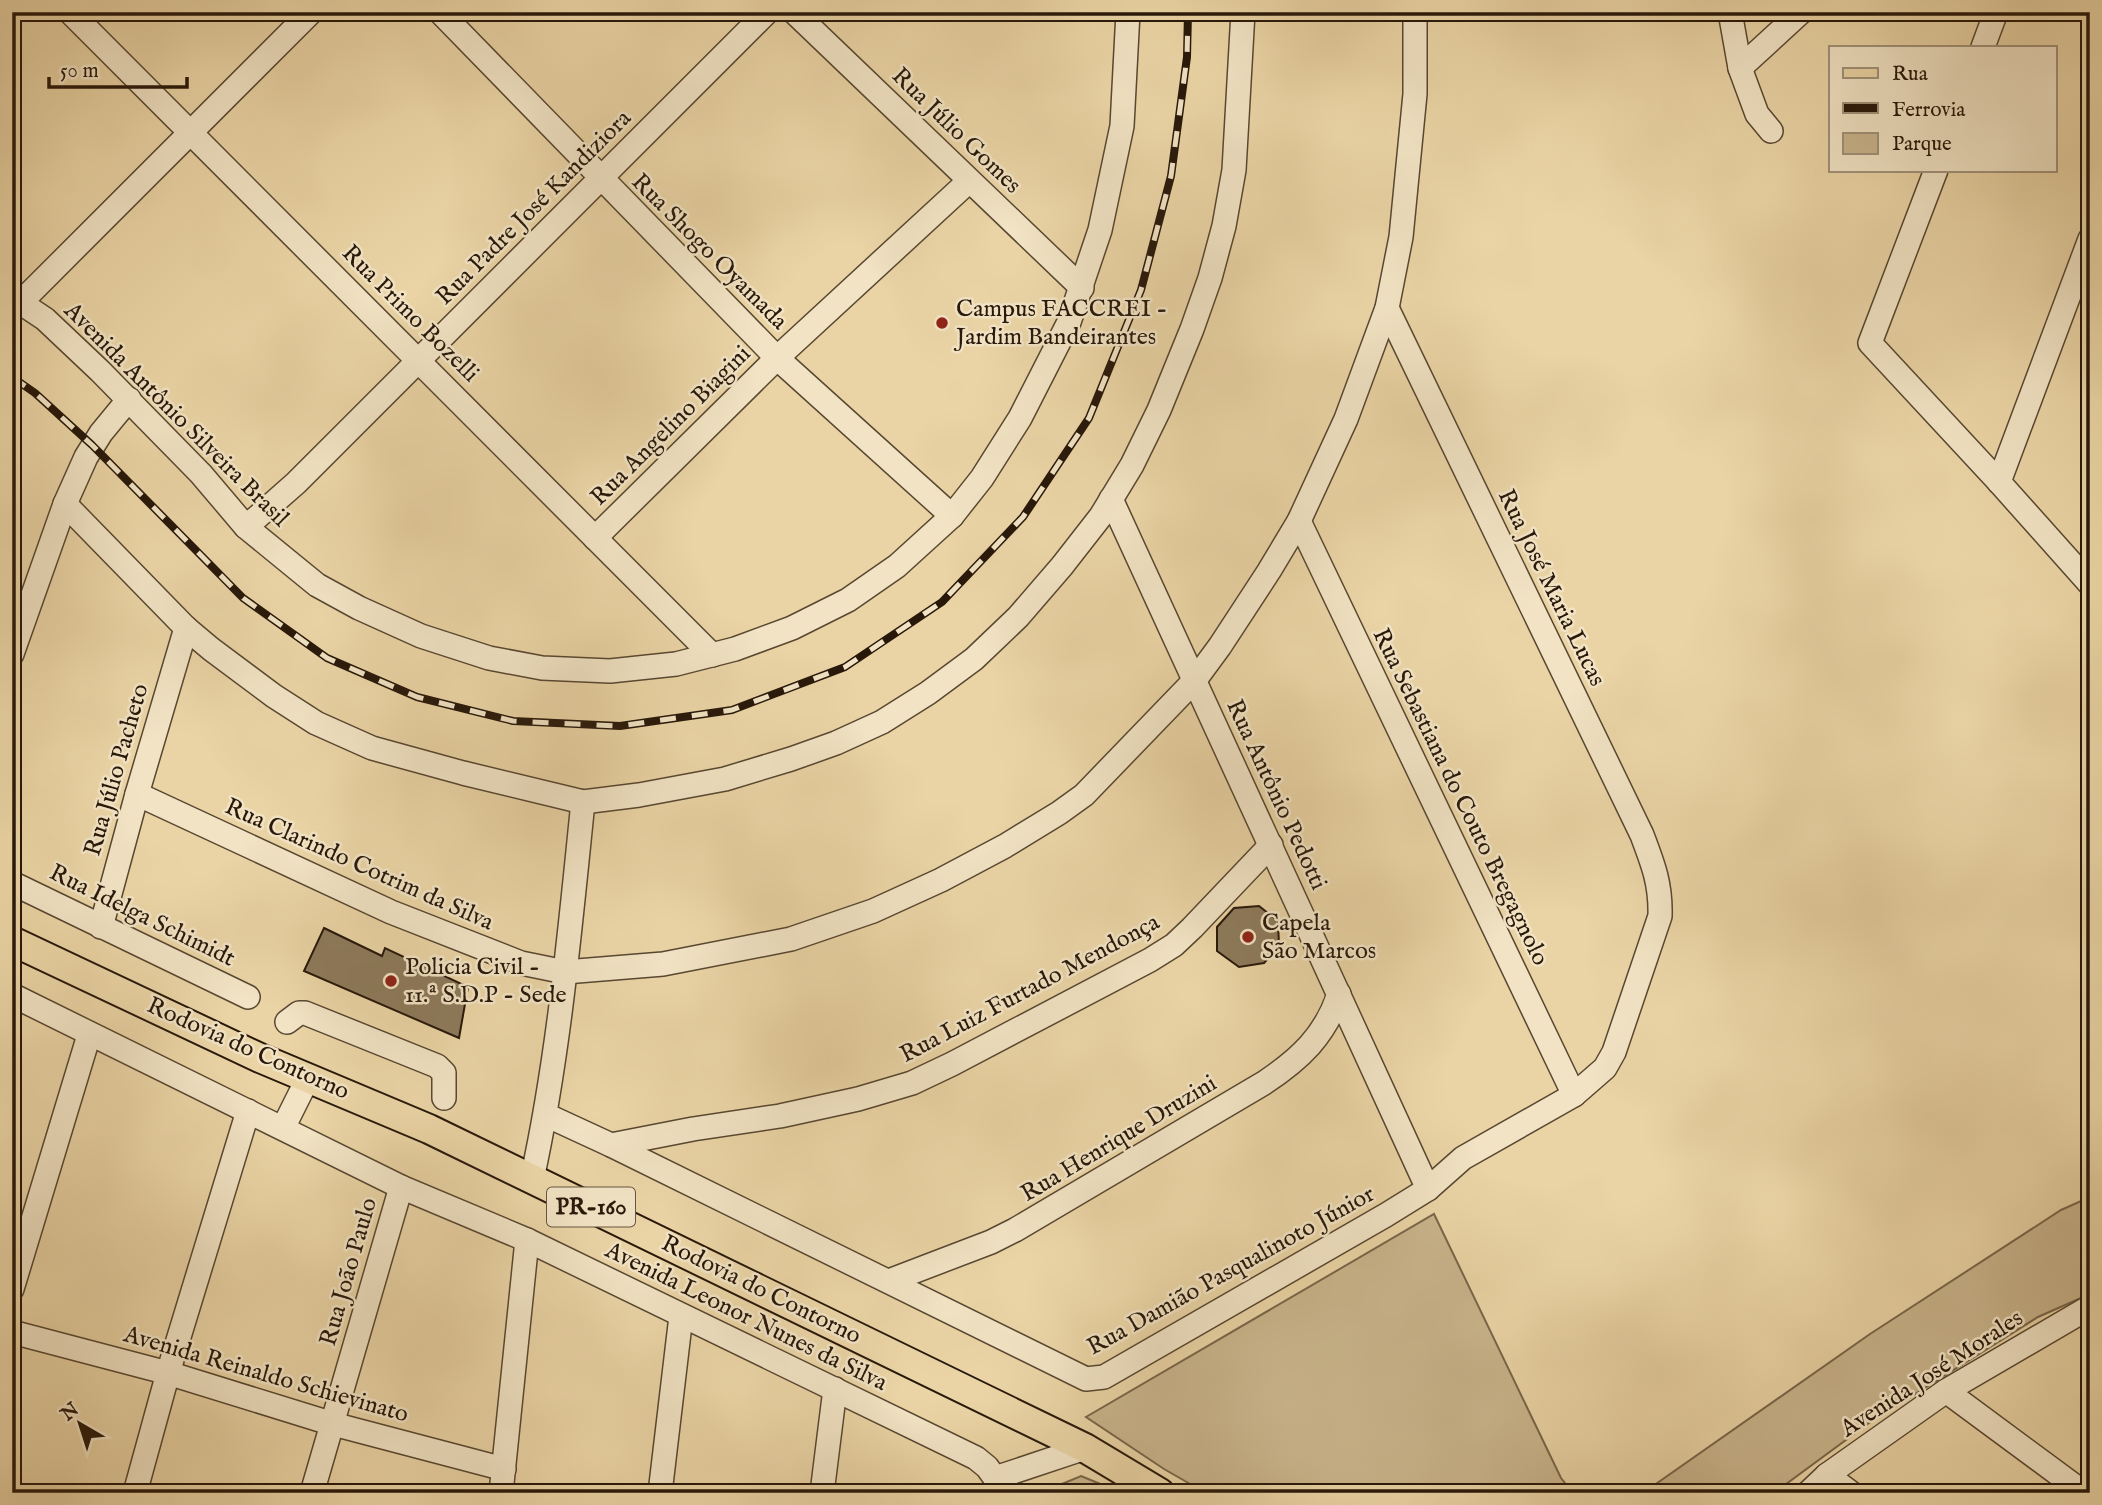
<svg xmlns="http://www.w3.org/2000/svg" width="2102" height="1505" font-family="'IM FELL English',serif">
  <style>
    .green { fill: #c9b48b; stroke: #78664a; stroke-width: 2 }
    .building { fill: #8d7a5b; stroke: #28180a; stroke-width: 2 }
    .lines { fill: none; stroke-linecap: round; stroke-linejoin: round }
    .minor-casing { stroke: #584731; stroke-width: 26 }
    .major-casing { stroke: #28180a; stroke-width: 32 }
    .minor { stroke: #f1e3c4; stroke-width: 23 }
    .major { stroke: #ead4a5; stroke-width: 28 }
    .rail-casing { stroke: #28180a; stroke-width: 8 }
    .rail { stroke: #f1e3c4; stroke-width: 5; stroke-dasharray: 16; stroke-linecap: butt }
    .poi-dot { fill: #8f2418; stroke: #f1e3c4; stroke-width: 2.5 }
    .labels { text-anchor: middle; dominant-baseline: central; stroke-width: 5; stroke-linejoin: round; paint-order: stroke }
    .shield { fill: #f1e3c4; stroke: #645542; stroke-width: 2 }
    .shield-label { font-size: 23px; font-weight: bold; fill: #28180a }
    .street-label { font-size: 24px; fill: #28180a; stroke: #f1e3c4 }
    .poi-label { font-size: 24px; fill: #28180a; stroke: #f1e3c4; text-anchor: start }
  </style>
  <rect width="100%" height="100%" fill="#ead4a5"/>
  <filter id="stains"><feTurbulence type="fractalNoise" baseFrequency=".00286" numOctaves="4"/><feColorMatrix values="0 0 0 0 .2 0 0 0 0 .09 0 0 0 0 .02 0 0 0 .5 -.17"/></filter>
  <radialGradient id="worn" r=".72"><stop offset=".6" stop-color="#630" stop-opacity="0"/><stop offset="1" stop-color="#630" stop-opacity=".3"/></radialGradient>
  <g class="green">
    <path d="M2090 1197V1294L2038 1317 1869 1423 1774 1493H1643L1870 1334 2061 1210Z"/>
    <path d="M1434 1214 1561 1478 1573 1493H1206L1164 1469 1086 1417Z"/>
    <path d="M1081 1476 1122 1493H1040Z"/>
  </g>
  <g class="building">
    <path d="M1259 906 1278 921 1279 946 1264 963 1239 967 1217 951V927L1234 908Z"/>
    <path d="M324 928 382 956 385 948 468 987 459 1038 304 971Z"/>
  </g>
  <g class="lines">
    <defs>
      <g id="minor">
        <path d="M70 12 712 655"/>
        <path d="M440 12 777 358 952 516"/>
        <path d="M794 12 1082 288"/>
        <path d="M1730 12 1740 68 1757 114 1771 131"/>
        <path d="M1983 47 1996 12"/>
        <path d="M1740 68 1801 12"/>
        <path d="M1936 170 1870 343 1999 482 2090 584"/>
        <path d="M12 297 45 319 100 371 201 474 246 527 317 585 359 608 421 636 489 658 542 668 610 671 676 664 735 649 792 628 848 600 897 566 952 516 982 478 1020 418 1069 322 1100 230 1122 126 1128 12"/>
        <path d="M21 302 311 12"/>
        <path d="M1999 482 2090 239"/>
        <path d="M1111 499 1428 1189"/>
        <path d="M65 504 186 628 211 649 274 696 316 723 372 748 463 773 583 802 639 795 725 779 791 759 836 743 882 722 928 693 974 659 1018 617 1062 566 1101 516 1132 465 1159 410 1192 329 1210 278 1224 226 1234 170 1243 12"/>
        <path d="M1299 521 1574 1095"/>
        <path d="M246 527 296 483 767 12"/>
        <path d="M595 538 777 358 969 181"/>
        <path d="M12 654 65 504 86 457 101 433 129 399"/>
        <path d="M137 794 391 912 521 963 565 972 663 964 791 939 873 911 941 880 1005 846 1059 813 1084 795 1195 680 1220 646 1269 571 1299 521 1346 419 1387 308 1401 237 1415 94V12"/>
        <path d="M12 883 248 997"/>
        <path d="M101 927 137 794 186 628"/>
        <path d="M12 995 401 1187 527 1240 976 1458 987 1467 995 1478"/>
        <path d="M287 1022 299 1013H305L437 1066 444 1073V1098"/>
        <path d="M546 1115 611 1145 1086 1379 1104 1377 1386 1215 1428 1189 1463 1158 1574 1095 1605 1068 1614 1052 1660 916C1661 884 1653 864 1642 835L1387 308"/>
        <path d="M283 1128 308 1078"/>
        <path d="M611 1145 693 1129 780 1116 858 1099 912 1083 952 1064 1150 960 1174 945 1192 928 1271 845"/>
        <path d="M532 1179C559 1055 570 928 583 802"/>
        <path d="M889 1281 991 1242 1015 1230 1264 1083C1300 1059 1325 1036 1339 994"/>
        <path d="M12 1289 89 1035"/>
        <path d="M12 1332 168 1373 333 1424 504 1469"/>
        <path d="M1946 1391 2084 1493"/>
        <path d="M1827 1475 1851 1493"/>
        <path d="M995 1478 1085 1448"/>
        <path d="M135 1493 168 1373 248 1111"/>
        <path d="M312 1493 401 1187"/>
        <path d="M501 1493 527 1240"/>
        <path d="M660 1493 681 1316"/>
        <path d="M822 1493 835 1389"/>
        <path d="M1808 1493 1827 1475 1946 1391 2090 1307"/>
      </g>
      <path id="major" d="M12 941 260 1058 429 1129 1085 1448 1160 1493"/>
    </defs>
    <use href="#minor" class="minor-casing"/>
    <use href="#major" class="major-casing"/>
    <use href="#minor" class="minor"/>
    <use href="#major" class="major"/>
    <defs>
      <path id="rail" d="M12 377 35 393 92 445 243 598 327 658 417 697 513 721 620 726 732 710 845 667 942 602 1023 517 1089 418 1141 290 1171 176 1187 57 1188 12"/>
    </defs>
    <use href="#rail" class="rail-casing"/>
    <use href="#rail" class="rail"/>
  </g>
  <g class="poi-dot">
    <circle cx="942" cy="323" r="7"/>
    <circle cx="1248" cy="937" r="7"/>
    <circle cx="391" cy="981" r="7"/>
  </g>
  <g class="labels">
    <rect class="shield" x="547" y="1187.5" width="88" height="39" rx="5"/>
    <g class="shield-label">
      <text x="591" y="1207">PR-160</text>
    </g>
    <g class="street-label">
      <text transform="translate(956 131) rotate(44)">Rua Júlio Gomes</text>
      <text transform="translate(534 208) rotate(-45)">Rua Padre José Kandiziora</text>
      <text transform="translate(709 252) rotate(45)">Rua Shogo Oyamada</text>
      <text transform="translate(410 314) rotate(45)">Rua Primo Bozelli</text>
      <text transform="translate(176 415) rotate(45)">Avenida Antônio Silveira Brasil</text>
      <text transform="translate(671 426) rotate(-45)">Rua Angelino Biagini</text>
      <text transform="translate(1551 588) rotate(64)">Rua José Maria Lucas</text>
      <text transform="translate(117 770) rotate(-74)">Rua Júlio Pacheto</text>
      <text transform="translate(1276 795) rotate(65)">Rua Antônio Pedotti</text>
      <text transform="translate(1460 797) rotate(64)">Rua Sebastiana do Couto Bregagnolo</text>
      <text transform="translate(359 865) rotate(24)">Rua Clarindo Cotrim da Silva</text>
      <text transform="translate(142 916) rotate(26)">Rua Idelga Schimidt</text>
      <text transform="translate(1030 989) rotate(-28)">Rua Luiz Furtado Mendonça</text>
      <text transform="translate(248 1049) rotate(24)">Rodovia do Contorno</text>
      <text transform="translate(1119 1139) rotate(-31)">Rua Henrique Druzini</text>
      <text transform="translate(1231 1271) rotate(-29)">Rua Damião Pasqualinoto Júnior</text>
      <text transform="translate(349 1272) rotate(-74)">Rua João Paulo</text>
      <text transform="translate(761 1290) rotate(26)">Rodovia do Contorno</text>
      <text transform="translate(746 1317) rotate(26)">Avenida Leonor Nunes da Silva</text>
      <text transform="translate(1932 1374) rotate(-33)">Avenida José Morales</text>
      <text transform="translate(266 1375) rotate(16)">Avenida Reinaldo Schievinato</text>
    </g>
    <g class="poi-label">
      <text x="956" y="309">Campus FACCREI -<tspan x="956" dy="28">Jardim Bandeirantes</tspan></text>
      <text x="1262" y="923">Capela<tspan x="1262" dy="28">São Marcos</tspan></text>
      <text x="405" y="967">Policia Civil -<tspan x="405" dy="28">11.ª S.D.P - Sede</tspan></text>
    </g>
  </g>
  <rect width="2102" height="1505" fill="none" stroke="#ead4a5" stroke-width="42"/>
  <rect x="14" y="14" width="2074" height="1477" fill="none" stroke="#28180a" stroke-width="3.5"/>
  <rect x="21" y="21" width="2060" height="1463" fill="none" stroke="#28180a" stroke-width="2"/>
  <rect x="1829" y="46" width="228" height="126" fill="#f1e3c4" stroke="#a1927a" stroke-width="2"/>
  <rect x="1843" y="68" width="35" height="10" fill="#ead4a5" stroke="#a1927a" stroke-width="2"/>
  <text x="1892" y="80" font-size="21" fill="#28180a">Rua</text>
  <rect x="1843" y="103" width="35" height="10" fill="#28180a" stroke="#a1927a" stroke-width="2"/>
  <text x="1892" y="116" font-size="21" fill="#28180a">Ferrovia</text>
  <rect x="1843" y="133" width="35" height="21" fill="#c9b48b" stroke="#a1927a" stroke-width="2"/>
  <text x="1892" y="150" font-size="21" fill="#28180a">Parque</text>
  <g transform="translate(80 1424) rotate(321)" stroke="#f1e3c4" stroke-width="5" paint-order="stroke">
  <path d="M0-5L12 26L0 18L-12 26Z" fill="#28180a"/>
  <text y="-10" font-size="19" font-weight="bold" text-anchor="middle" fill="#28180a">N</text>
  </g>
  <path d="M49 77v10h138v-10" fill="none" stroke="#28180a" stroke-width="3.5"/>
  <text x="60" y="77" font-size="21" fill="#28180a" stroke="#f1e3c4" stroke-width="5" paint-order="stroke">50 m</text>
  <rect width="100%" height="100%" filter="url(#stains)"/>
  <rect width="100%" height="100%" fill="url(#worn)"/>
</svg>
